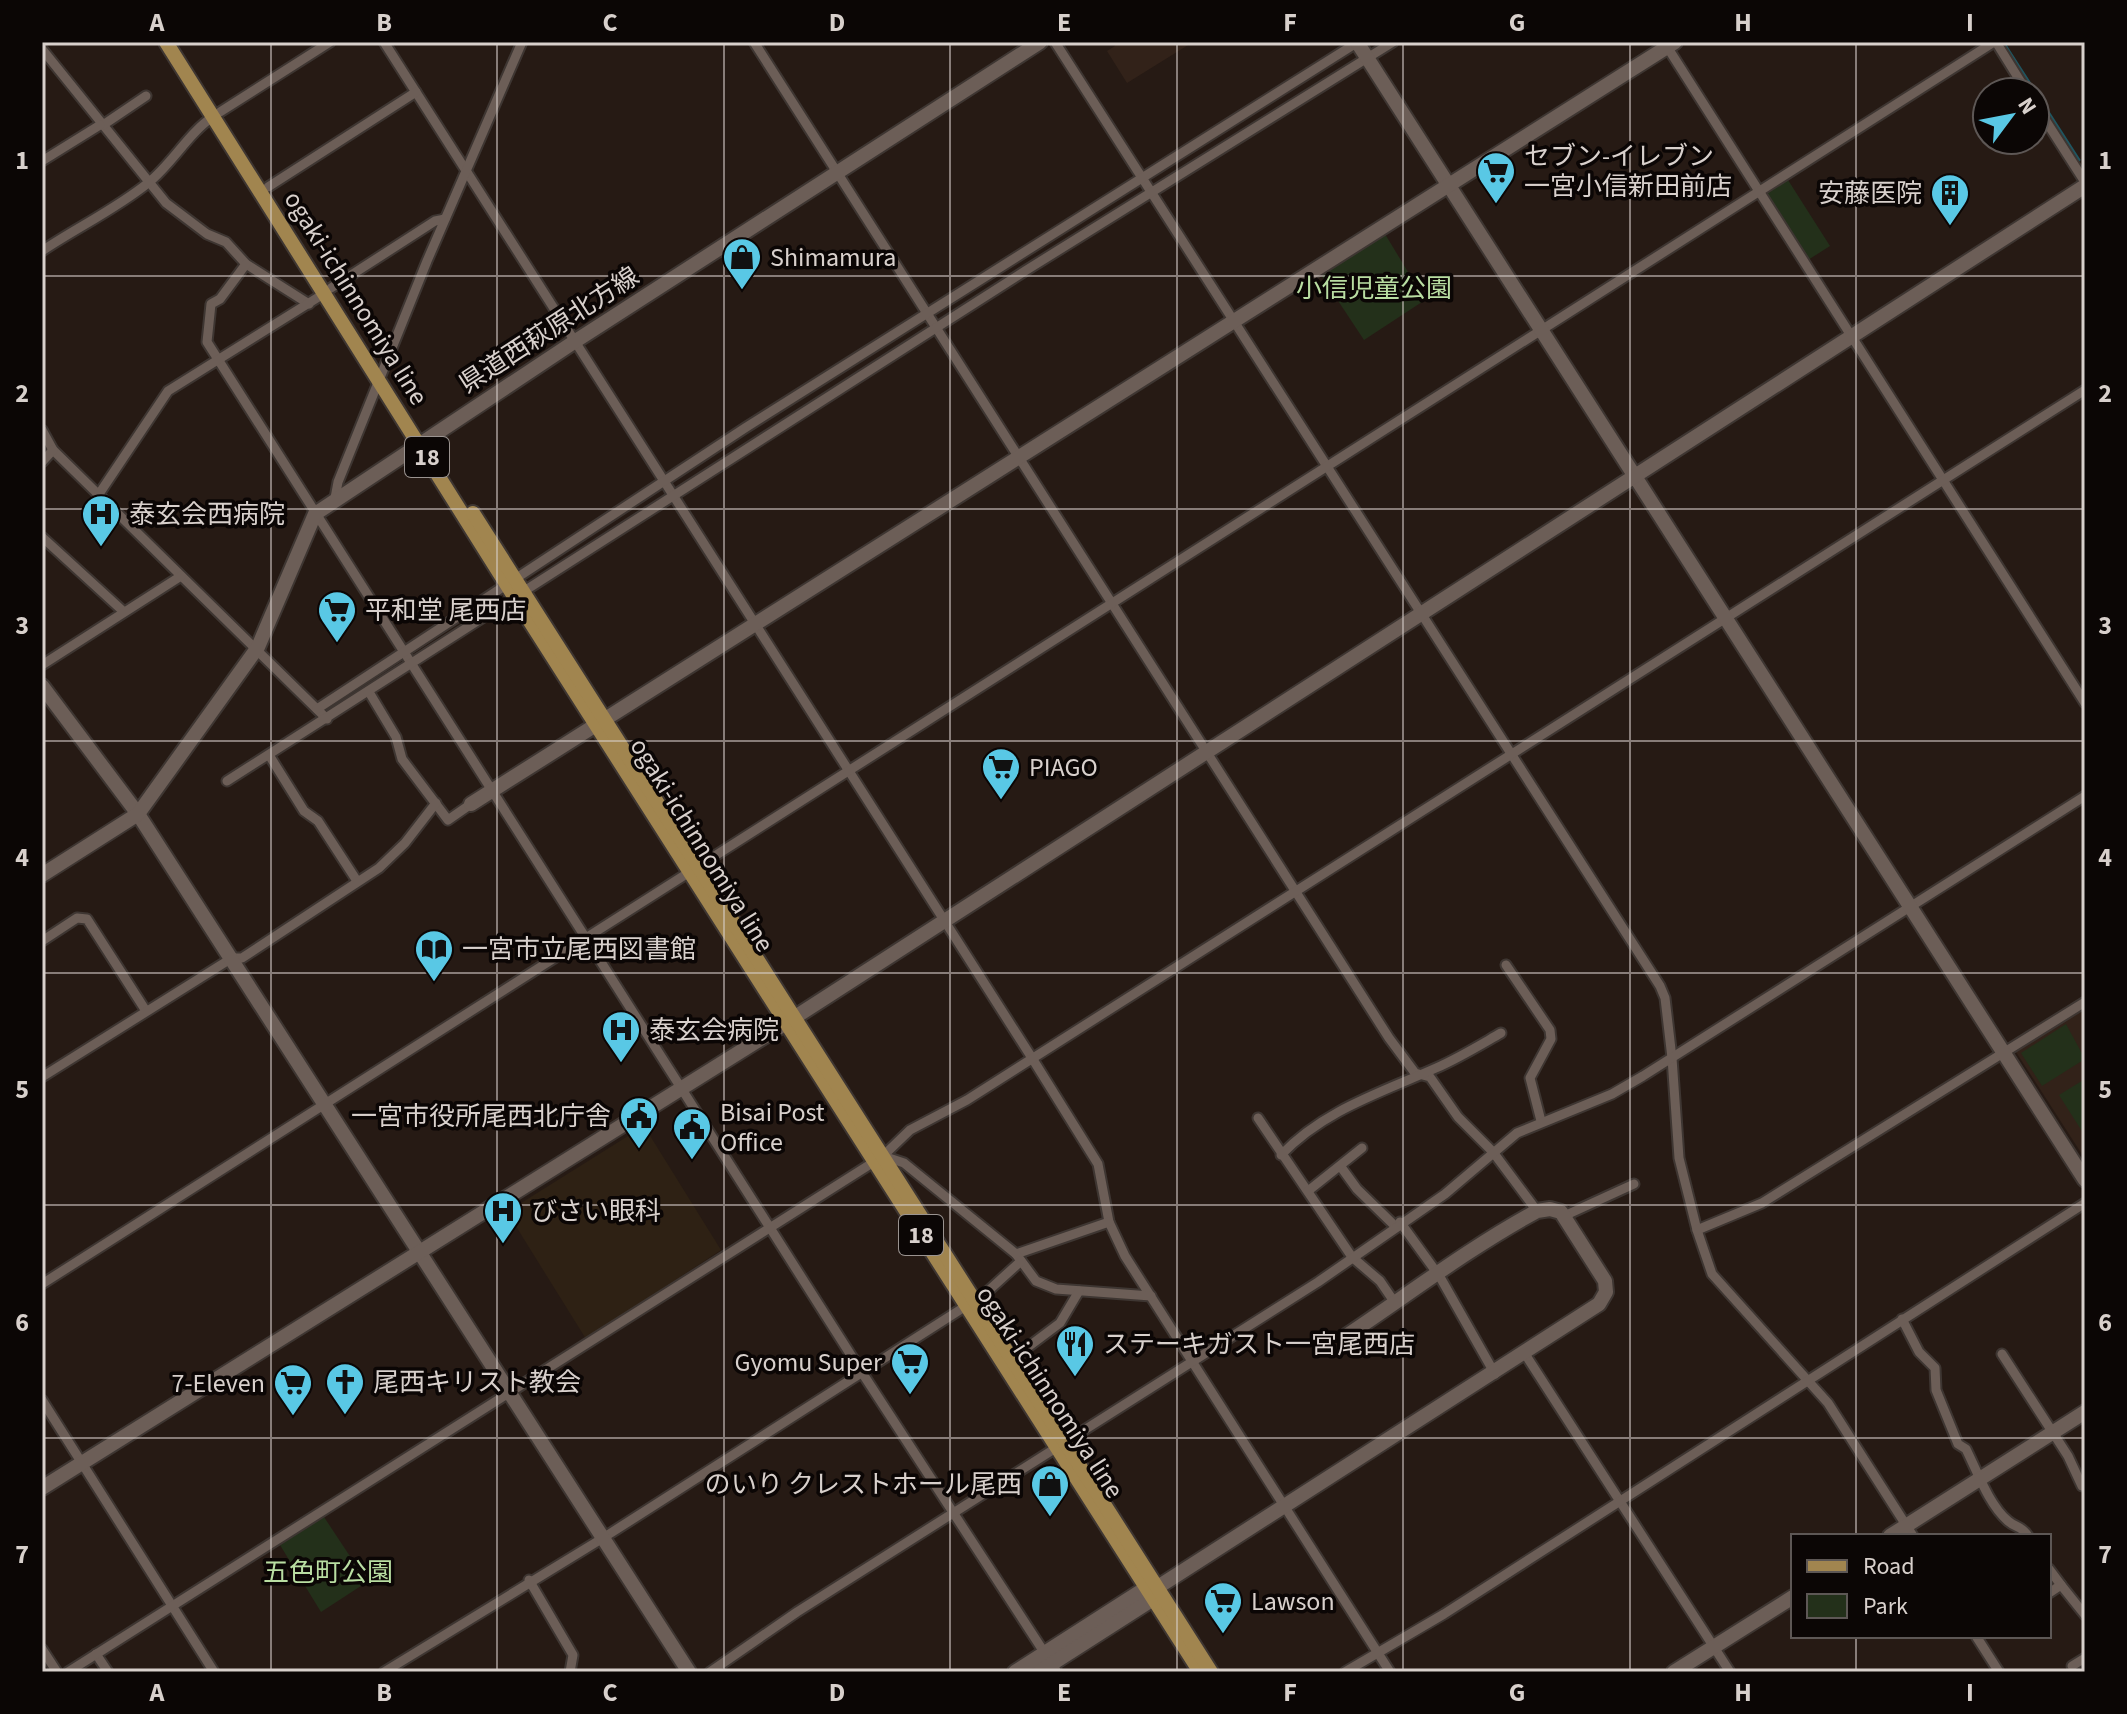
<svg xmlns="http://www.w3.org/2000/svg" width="2127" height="1714" font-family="'Source Sans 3','Noto Sans JP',sans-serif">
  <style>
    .commercial { fill: #2e2114 }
    .built { fill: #322219 }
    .green { fill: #23301a }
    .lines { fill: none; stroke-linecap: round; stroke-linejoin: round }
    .stream { stroke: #205661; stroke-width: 3 }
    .street-casing { stroke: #3e3632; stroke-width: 13 }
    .secondary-casing { stroke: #3e3632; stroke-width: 18 }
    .primary-casing { stroke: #3e3632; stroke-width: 18 }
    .street { stroke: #6c5e57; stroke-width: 9 }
    .secondary { stroke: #6c5e57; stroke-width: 14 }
    .primary { stroke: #a1854f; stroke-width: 14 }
    .grid { fill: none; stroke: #d8d0cc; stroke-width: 2; stroke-opacity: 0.55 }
    .labels { text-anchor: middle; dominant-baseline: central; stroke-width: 7; stroke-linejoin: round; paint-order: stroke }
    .shield { fill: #0b0605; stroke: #9a9390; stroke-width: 2 }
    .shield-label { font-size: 24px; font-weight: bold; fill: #d8d0cc }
    .poi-label { font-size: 26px; fill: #d8d0cc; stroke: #0b0605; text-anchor: start }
    .park-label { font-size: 26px; fill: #b9dea2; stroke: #0b0605 }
    .street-label { font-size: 26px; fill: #d8d0cc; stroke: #0b0605 }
    .neatline { fill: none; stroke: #d8d0cc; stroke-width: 3 }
    .grid-label { font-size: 26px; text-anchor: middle; font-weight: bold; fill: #d8d0cc }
  </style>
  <rect width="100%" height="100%" fill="#261a14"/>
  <path class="commercial" d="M644 1126 721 1250 586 1339 507 1212Z"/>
  <g class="built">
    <path d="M1113 42H1193L1127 83 1107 51 1115 46Z"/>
    <path d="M2085 1008V1159L2016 1052Z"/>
  </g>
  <g class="green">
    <path d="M1788 180 1830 246 1808 260 1766 194Z"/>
    <path d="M1385 234 1425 300 1364 340 1321 275Z"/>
    <path d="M2066 1024 2085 1059 2042 1086 2021 1053Z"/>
    <path d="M2085 1079V1136L2059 1095Z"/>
    <path d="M324 1517 367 1582 321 1612 280 1545Z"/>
  </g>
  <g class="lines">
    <path class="stream" d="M2003 42 2079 160"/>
    <defs>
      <g id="street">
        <path d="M384 42 1032 1058 1098 1164 1109 1222 1125 1256 1390 1672"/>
        <path d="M754 42 1389 1038 1415 1073 1430 1077 1458 1117 1493 1152 1537 1211"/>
        <path d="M1055 42 1660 986 1665 998 1672 1058 1679 1158 1697 1230 1712 1274 1828 1403 1913 1536"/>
        <path d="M1996 42 2027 92"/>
        <path d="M1666 45 2085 703"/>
        <path d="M42 49 166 203 207 234 226 242 246 264 309 304"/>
        <path d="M2035 104 2085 182"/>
        <path d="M220 112 330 42"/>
        <path d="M103 125 146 96"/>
        <path d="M42 161 100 125"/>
        <path d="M268 187 416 92"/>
        <path d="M42 251C76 228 116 209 148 183 173 163 188 133 214 116"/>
        <path d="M246 264 220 299 211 304 207 342 861 1371 1057 1672"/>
        <path d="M331 288 435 221 445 219"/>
        <path d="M42 430 53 450 327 719"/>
        <path d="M42 462 53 450"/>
        <path d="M99 494 168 391 325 293"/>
        <path d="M335 498 338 482 427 261 522 42"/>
        <path d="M42 537 124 612"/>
        <path d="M42 665 181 576"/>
        <path d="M369 692 396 737 402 759 448 820 471 804"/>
        <path d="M317 709 745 428 1358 42"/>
        <path d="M269 755 304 811 318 821 357 881"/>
        <path d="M227 781 1025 271 1393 42"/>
        <path d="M42 941 77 918 87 919 146 1011"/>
        <path d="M1506 965 1550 1030 1551 1039 1530 1078 1541 1121"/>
        <path d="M42 1077 232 958H242L379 868 405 843 436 803"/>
        <path d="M1258 1118 1352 1257 1380 1281 1395 1303"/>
        <path d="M1281 1155C1324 1110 1380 1093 1436 1068 1459 1058 1480 1045 1501 1033"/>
        <path d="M1341 1167 1357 1189 1395 1226"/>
        <path d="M1308 1191 1362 1148"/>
        <path d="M1564 1216 1634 1184"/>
        <path d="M1400 1222 1440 1277 1495 1374"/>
        <path d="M1697 1230 1762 1203 2085 1002"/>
        <path d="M1016 1254 1109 1222"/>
        <path d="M42 1284 1994 42"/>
        <path d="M1151 1296 1056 1289 1036 1281 1016 1254 904 1163 883 1156 910 1130 967 1100 2085 390"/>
        <path d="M1902 1319 1919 1352 1935 1368 1936 1390 1958 1444 1966 1449C1977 1471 1989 1505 2008 1521 2016 1528 2022 1526 2028 1536"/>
        <path d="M1525 1354 1730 1672"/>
        <path d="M2002 1354 2068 1456 2082 1486"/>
        <path d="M1012 1359 1060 1323 1079 1291"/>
        <path d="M42 1400 214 1672"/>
        <path d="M2049 1569 2061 1585"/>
        <path d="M529 1580 573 1655 570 1672"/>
        <path d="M2049 1593 2061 1585 2085 1615"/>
        <path d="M1976 1636 1999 1672"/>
        <path d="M42 1649 57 1672"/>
        <path d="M96 1654 108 1672"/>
        <path d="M2072 1666 2085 1658"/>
        <path d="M68 1672 877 1160"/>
        <path d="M384 1672 603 1538 966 1306 976 1302 1021 1261"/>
        <path d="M710 1672 797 1612 1318 1282 1445 1194 1517 1133 1612 1094 1643 1076 2085 796"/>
        <path d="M1345 1672 1444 1614 2085 1203"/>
      </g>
      <g id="secondary">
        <path d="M1357 42 2085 1180"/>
        <path d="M42 686 138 814 689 1672"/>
        <path d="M471 804 1675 42"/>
        <path d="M42 875 138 814 258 647 315 514 574 342 1040 42"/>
        <path d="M42 1488 786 1023 2085 186"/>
        <path d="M1890 1536 2085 1412"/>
        <path d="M1015 1672 1146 1588 1158 1587 1599 1304 1606 1292 1605 1281 1561 1212 1550 1209 1537 1211C1469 1248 1409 1294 1346 1336"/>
        <path d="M1039 1672 1153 1599 1158 1588"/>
        <path d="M1674 1672 1793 1597"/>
      </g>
      <g id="primary">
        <path d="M166 42 515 598 1200 1672"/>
        <path d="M473 513 1211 1672"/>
      </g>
    </defs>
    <use href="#street" class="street-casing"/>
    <use href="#secondary" class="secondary-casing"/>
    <use href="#primary" class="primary-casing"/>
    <use href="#street" class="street"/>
    <use href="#secondary" class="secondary"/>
    <use href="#primary" class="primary"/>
  </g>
  <path class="grid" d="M271 42V1672M497 42V1672M724 42V1672M950 42V1672M1177 42V1672M1403 42V1672M1630 42V1672M1856 42V1536M42 276H2085M42 509H2085M42 741H2085M42 973H2085M42 1205H2085M42 1438H2085M1856 1636V1672"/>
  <defs>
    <symbol id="supermarket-pin" viewBox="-11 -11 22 30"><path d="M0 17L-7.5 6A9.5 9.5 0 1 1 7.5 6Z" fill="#59c8e5" stroke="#0b0605"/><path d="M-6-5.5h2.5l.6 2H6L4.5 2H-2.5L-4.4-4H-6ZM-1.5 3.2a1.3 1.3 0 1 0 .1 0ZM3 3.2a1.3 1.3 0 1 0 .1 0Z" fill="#111"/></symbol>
    <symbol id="building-pin" viewBox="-11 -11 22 30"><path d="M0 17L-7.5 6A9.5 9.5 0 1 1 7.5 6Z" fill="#59c8e5" stroke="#0b0605"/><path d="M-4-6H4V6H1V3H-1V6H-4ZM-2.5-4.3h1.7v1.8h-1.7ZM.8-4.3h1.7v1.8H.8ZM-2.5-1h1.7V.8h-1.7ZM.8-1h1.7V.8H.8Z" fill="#111"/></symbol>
    <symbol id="shop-pin" viewBox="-11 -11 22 30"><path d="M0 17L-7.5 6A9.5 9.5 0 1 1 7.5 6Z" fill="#59c8e5" stroke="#0b0605"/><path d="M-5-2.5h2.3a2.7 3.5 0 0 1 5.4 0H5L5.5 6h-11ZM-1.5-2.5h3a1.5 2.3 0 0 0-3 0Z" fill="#111"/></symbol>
    <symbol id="hospital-pin" viewBox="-11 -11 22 30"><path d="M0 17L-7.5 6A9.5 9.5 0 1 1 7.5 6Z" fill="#59c8e5" stroke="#0b0605"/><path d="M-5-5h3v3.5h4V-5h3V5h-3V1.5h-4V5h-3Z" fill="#111"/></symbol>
    <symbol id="library-pin" viewBox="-11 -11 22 30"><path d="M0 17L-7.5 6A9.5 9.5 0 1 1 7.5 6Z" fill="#59c8e5" stroke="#0b0605"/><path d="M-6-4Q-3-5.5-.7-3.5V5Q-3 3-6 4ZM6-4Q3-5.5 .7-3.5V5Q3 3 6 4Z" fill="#111"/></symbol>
    <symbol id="civic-pin" viewBox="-11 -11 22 30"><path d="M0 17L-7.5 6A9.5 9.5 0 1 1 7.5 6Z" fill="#59c8e5" stroke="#0b0605"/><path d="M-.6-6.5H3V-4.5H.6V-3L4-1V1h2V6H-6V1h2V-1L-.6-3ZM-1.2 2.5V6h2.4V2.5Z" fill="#111"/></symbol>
    <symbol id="restaurant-pin" viewBox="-11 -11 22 30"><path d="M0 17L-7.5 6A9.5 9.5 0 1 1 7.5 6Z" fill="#59c8e5" stroke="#0b0605"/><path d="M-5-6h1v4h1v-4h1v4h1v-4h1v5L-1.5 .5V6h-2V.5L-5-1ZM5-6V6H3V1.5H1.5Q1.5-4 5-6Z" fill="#111"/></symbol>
    <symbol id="church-pin" viewBox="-11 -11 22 30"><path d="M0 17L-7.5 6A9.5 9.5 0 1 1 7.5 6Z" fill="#59c8e5" stroke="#0b0605"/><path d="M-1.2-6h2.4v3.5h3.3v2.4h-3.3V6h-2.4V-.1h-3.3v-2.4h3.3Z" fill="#111"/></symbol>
  </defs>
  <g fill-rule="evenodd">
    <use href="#supermarket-pin" x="1474" y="149" width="44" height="60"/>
    <use href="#building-pin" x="1928" y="171" width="44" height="60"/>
    <use href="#shop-pin" x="720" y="235" width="44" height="60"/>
    <use href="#hospital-pin" x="79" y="492" width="44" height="60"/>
    <use href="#supermarket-pin" x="315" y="588" width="44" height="60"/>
    <use href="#supermarket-pin" x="979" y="745" width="44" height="60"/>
    <use href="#library-pin" x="412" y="927" width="44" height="60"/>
    <use href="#hospital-pin" x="599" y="1008" width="44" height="60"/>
    <use href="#civic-pin" x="617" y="1094" width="44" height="60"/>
    <use href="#civic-pin" x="670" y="1105" width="44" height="60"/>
    <use href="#hospital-pin" x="481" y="1189" width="44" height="60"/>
    <use href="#restaurant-pin" x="1053" y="1322" width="44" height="60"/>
    <use href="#supermarket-pin" x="888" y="1340" width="44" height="60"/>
    <use href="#church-pin" x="323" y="1360" width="44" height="60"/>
    <use href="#supermarket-pin" x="271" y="1361" width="44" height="60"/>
    <use href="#shop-pin" x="1028" y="1462" width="44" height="60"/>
    <use href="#supermarket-pin" x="1201" y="1579" width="44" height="60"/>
  </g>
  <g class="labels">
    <g class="shield">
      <rect x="405" y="437" width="44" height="40" rx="6"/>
      <rect x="899" y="1215" width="44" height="40" rx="6"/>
    </g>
    <g class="shield-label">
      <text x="427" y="457">18</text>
      <text x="921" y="1235">18</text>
    </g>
    <g class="poi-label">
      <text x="1524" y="156">セブン-イレブン<tspan x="1524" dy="30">一宮小信新田前店</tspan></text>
      <text x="1922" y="193" text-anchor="end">安藤医院</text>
      <text x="770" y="257">Shimamura</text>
      <text x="129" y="514">泰玄会西病院</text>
      <text x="365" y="610">平和堂 尾西店</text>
      <text x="1029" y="767">PIAGO</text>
      <text x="462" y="949">一宮市立尾西図書館</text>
      <text x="649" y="1030">泰玄会病院</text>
      <text x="720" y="1112">Bisai Post<tspan x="720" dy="30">Office</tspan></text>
      <text x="611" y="1116" text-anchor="end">一宮市役所尾西北庁舎</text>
      <text x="531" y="1211">びさい眼科</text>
      <text x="1103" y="1344">ステーキガスト一宮尾西店</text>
      <text x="882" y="1362" text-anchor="end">Gyomu Super</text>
      <text x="373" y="1382">尾西キリスト教会</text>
      <text x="265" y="1383" text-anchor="end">7-Eleven</text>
      <text x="1022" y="1484" text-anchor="end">のいり クレストホール尾西</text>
      <text x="1251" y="1601">Lawson</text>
    </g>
    <g class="park-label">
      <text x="1374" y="288">小信児童公園</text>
      <text x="328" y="1572">五色町公園</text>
    </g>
    <g class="street-label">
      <text transform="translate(356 298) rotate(58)">ogaki-ichinnomiya line</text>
      <text transform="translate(549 330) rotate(-33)">県道西萩原北方線</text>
      <text transform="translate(702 845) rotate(58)">ogaki-ichinnomiya line</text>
      <text transform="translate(1050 1392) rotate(57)">ogaki-ichinnomiya line</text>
    </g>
  </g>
  <rect width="2127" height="1714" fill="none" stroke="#0b0605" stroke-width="88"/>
  <rect x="1791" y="1534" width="260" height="104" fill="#0b0605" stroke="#5d5755" stroke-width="2"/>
  <rect x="1807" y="1560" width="40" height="12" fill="#a1854f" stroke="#5d5755" stroke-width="2"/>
  <text x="1863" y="1574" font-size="24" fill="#d8d0cc">Road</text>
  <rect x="1807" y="1594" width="40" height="24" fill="#23301a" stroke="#5d5755" stroke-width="2"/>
  <text x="1863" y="1614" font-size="24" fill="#d8d0cc">Park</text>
  <g transform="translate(2011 116) rotate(58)"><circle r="38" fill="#0b0605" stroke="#5d5755" stroke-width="2"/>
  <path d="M0-6L14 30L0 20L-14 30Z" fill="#59c8e5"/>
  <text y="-12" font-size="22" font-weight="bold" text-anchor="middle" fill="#d8d0cc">N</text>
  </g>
  <rect x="44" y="44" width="2039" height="1626" class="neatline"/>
  <g class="grid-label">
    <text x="157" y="31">A</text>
    <text x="384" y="31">B</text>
    <text x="610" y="31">C</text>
    <text x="837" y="31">D</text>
    <text x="1064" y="31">E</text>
    <text x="1290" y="31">F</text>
    <text x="1517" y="31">G</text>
    <text x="1743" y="31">H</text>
    <text x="1970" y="31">I</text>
    <text x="22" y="169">1</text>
    <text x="2105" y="169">1</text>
    <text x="22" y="402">2</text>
    <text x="2105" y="402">2</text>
    <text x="22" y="634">3</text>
    <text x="2105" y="634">3</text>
    <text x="22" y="866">4</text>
    <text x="2105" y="866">4</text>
    <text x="22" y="1098">5</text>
    <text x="2105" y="1098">5</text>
    <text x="22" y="1331">6</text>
    <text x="2105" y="1331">6</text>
    <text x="22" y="1563">7</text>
    <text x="2105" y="1563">7</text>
    <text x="157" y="1701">A</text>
    <text x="384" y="1701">B</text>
    <text x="610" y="1701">C</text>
    <text x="837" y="1701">D</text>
    <text x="1064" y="1701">E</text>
    <text x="1290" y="1701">F</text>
    <text x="1517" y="1701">G</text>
    <text x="1743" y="1701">H</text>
    <text x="1970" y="1701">I</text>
  </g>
</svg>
